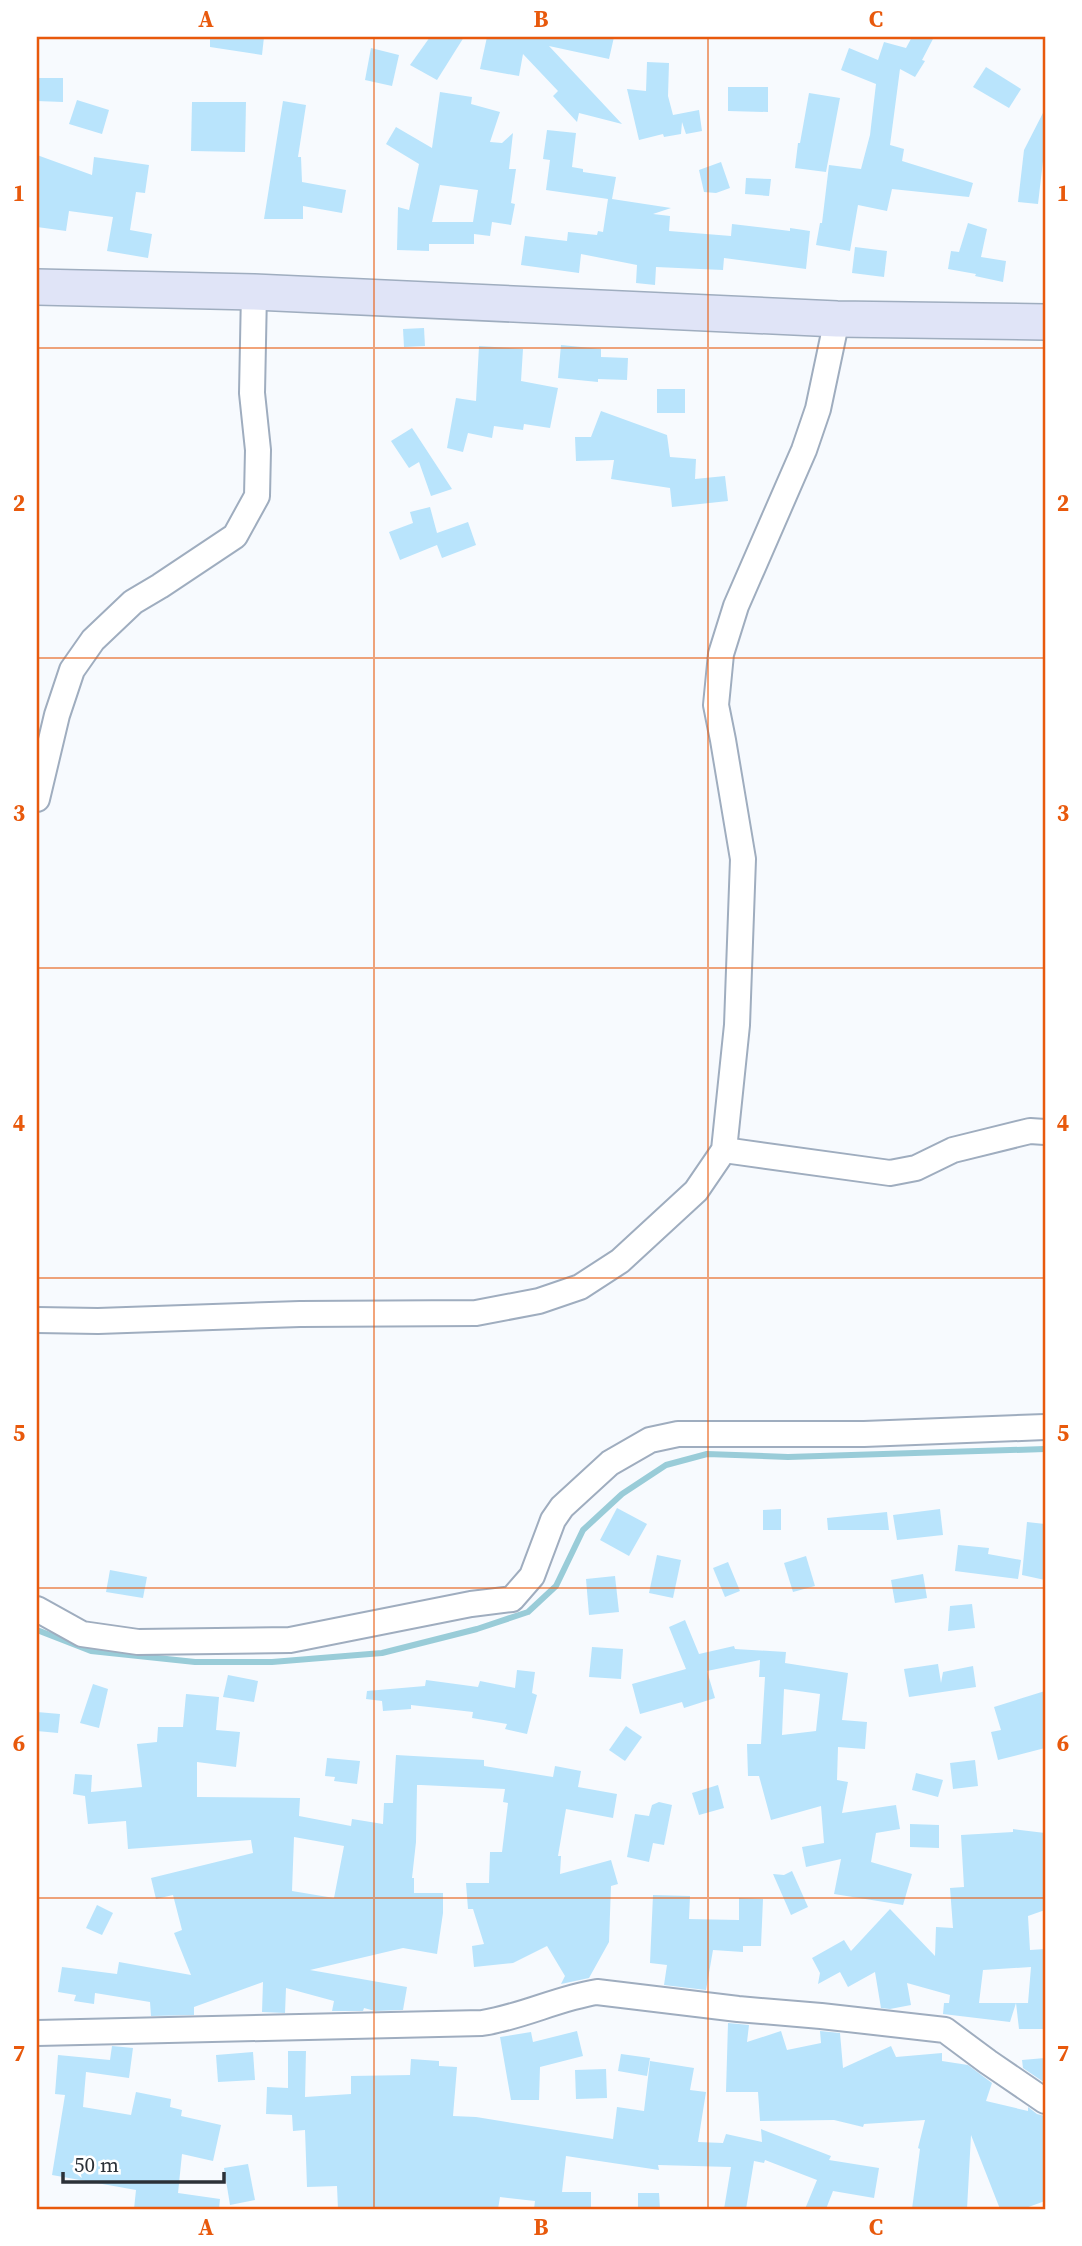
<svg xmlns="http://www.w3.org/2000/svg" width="1082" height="2246" font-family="'Source Serif 4',serif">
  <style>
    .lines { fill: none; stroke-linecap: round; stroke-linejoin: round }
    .stream { stroke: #99ccd8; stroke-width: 6 }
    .building { fill: #b9e4fc; fill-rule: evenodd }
    .street-casing { stroke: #9fadbf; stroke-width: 28 }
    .secondary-casing { stroke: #9fadbf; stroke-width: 38 }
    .street { stroke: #fff; stroke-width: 24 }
    .secondary { stroke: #e0e4f7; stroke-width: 35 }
    .grid { fill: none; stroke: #e8590c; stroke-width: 2; stroke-opacity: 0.55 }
    .neatline { fill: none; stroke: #e8590c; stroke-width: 2.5 }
    .grid-label { font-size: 23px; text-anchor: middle; font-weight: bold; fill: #e8590c }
  </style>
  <rect width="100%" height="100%" fill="#f7fafe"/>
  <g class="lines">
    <path class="stream" d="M37 1630 91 1651 195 1662H272L382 1653 477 1629 528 1612 556 1586 583 1530 622 1494 666 1465 707 1454 788 1457 1045 1449"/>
  </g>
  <g class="building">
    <path d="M210 37H264L262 55 210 47Z"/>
    <path d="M430 37H464L437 80 410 65Z"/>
    <path d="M487 37H614L609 59 549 46 622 124 579 113 577 122 553 96 558 91 523 54 519 76 480 69Z"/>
    <path d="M912 37H934L922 60 925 61 915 77 900 69 890 145 904 149 902 161 973 183 969 197 892 189 887 211 858 205 850 251 816 245 820 223H822L829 165 861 169 870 135 876 84 841 70 849 48 878 60 884 42 906 48Z"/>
    <path d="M371 48 399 55 392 86 365 80Z"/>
    <path d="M647 62 669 63 668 96 673 115 699 110 702 131 686 134 682 122 681 134 664 137 663 134 639 140 627 89 646 91Z"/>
    <path d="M986 67 1021 89 1009 108 973 87Z"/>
    <path d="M37 78H63V102L37 101Z"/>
    <path d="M728 87H768V112L728 111Z"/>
    <path d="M440 92 472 97 471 104 500 112 490 142 502 143 513 133 509 169H516L511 203 515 204 511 225 492 222 490 236 474 234V244H429V251L397 250 398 207 409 210 419 164 386 144 396 127 432 148ZM440 185 478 190 473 222H432Z"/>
    <path d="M809 93 840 98 826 172 795 168 798 143H800Z"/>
    <path d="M77 100 109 110 102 134 69 124Z"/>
    <path d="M283 101 306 105 298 157H301L302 182 346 190 342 213 303 206V219H264Z"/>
    <path d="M192 102H246L245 152 191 151Z"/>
    <path d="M1045 109V162L1043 161 1038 204 1018 202 1024 150Z"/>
    <path d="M547 130 576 133 572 167 583 169V172L616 177 612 199 671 208 653 214 670 216 669 231 731 236 732 224 790 231V228L810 231 806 269 724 258 723 270 656 267 655 285 636 283 637 265 581 254 579 273 521 265 525 236 567 241 568 232 597 235 598 231 603 232 608 199 546 190 550 160 543 159Z"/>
    <path d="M37 155 92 175 94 157 149 165 145 193 136 192 130 230 152 234 148 258 107 251 113 217 69 211 66 231 37 227Z"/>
    <path d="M721 162 730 188 716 193 704 192 699 170Z"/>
    <path d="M746 178 771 179 769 196 745 194Z"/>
    <path d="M968 223 987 229 981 257 1006 261 1003 282 975 276 976 274 948 269 951 251 959 252Z"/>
    <path d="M855 247 887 251 884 277 852 273Z"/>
    <path d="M424 328 425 346 404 347 403 329Z"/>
    <path d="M561 345 601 349V357L628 358 627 380 598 379V382L558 378Z"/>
    <path d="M479 346 523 349 521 381 558 388 550 428 524 424 523 430 494 426 492 438 468 433 463 452 447 448 456 398 476 401Z"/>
    <rect x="657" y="389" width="28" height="24"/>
    <path d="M601 411 667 435 670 457 696 459 695 479 725 476 728 501 672 507 670 488 611 479 614 460 576 461 575 437H591Z"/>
    <path d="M412 428 416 434 452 489 431 496 419 462 409 468 391 441Z"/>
    <path d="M430 507 437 533 468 522 476 545 442 558 437 545 400 560 389 532 413 523 410 512Z"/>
    <path d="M617 1508 647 1524 629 1556 600 1540Z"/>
    <path d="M781 1509V1530H763V1510Z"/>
    <path d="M940 1509 943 1535 897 1540 893 1515Z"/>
    <path d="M887 1512 889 1530H828L827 1518Z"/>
    <path d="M1027 1522 1045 1524V1580L1022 1575Z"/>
    <path d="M958 1545 989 1548 988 1554 1021 1560 1018 1579 955 1571Z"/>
    <path d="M657 1555 681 1560 673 1598 649 1593Z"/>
    <path d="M806 1556 815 1586 793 1592 784 1563Z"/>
    <path d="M728 1562 740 1591 725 1597 713 1568Z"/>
    <path d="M110 1570 147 1577 143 1598 106 1592Z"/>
    <path d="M923 1574 927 1598 895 1603 891 1580Z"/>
    <path d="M615 1576 619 1612 589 1615 586 1579Z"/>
    <path d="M972 1604 975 1628 948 1631 950 1606Z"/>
    <path d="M685 1620 699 1654 734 1646 735 1649 786 1652 785 1663 848 1673 842 1720 867 1722 865 1749 838 1747 837 1780 848 1782 842 1813 896 1805 900 1829 876 1833 871 1862 912 1874 903 1905 834 1894 841 1859 806 1867 802 1847 824 1843 821 1806 771 1820 759 1776H748L747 1744H761L765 1677H759L760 1660 707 1671 715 1698 684 1708 682 1702 640 1714 632 1684 686 1669 669 1627ZM784 1689 820 1694 816 1731 782 1735Z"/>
    <path d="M592 1647 623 1649 621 1679 589 1677Z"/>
    <path d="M938 1664 941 1683 943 1672 973 1666 976 1687 909 1697 904 1669Z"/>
    <path d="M517 1670 535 1672 532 1693 537 1695 527 1734 505 1729 507 1724 472 1718 473 1712 411 1705V1709L383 1711 382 1701 366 1699 367 1691 425 1686 426 1680 478 1687 480 1681 515 1688Z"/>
    <path d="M228 1675 258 1681 254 1702 223 1697Z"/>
    <path d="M93 1684 108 1689 99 1728 80 1723Z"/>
    <path d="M1045 1691V1748L998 1760 991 1732 1001 1730 994 1707Z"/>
    <path d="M186 1694 219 1697 216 1730 240 1732 236 1767 197 1762V1797L300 1798 299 1816 351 1826 352 1819 383 1824 384 1803H393L396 1755 484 1760V1766L553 1777 555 1766 581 1771 578 1787 617 1794 613 1818 566 1809 558 1856H561L560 1874 611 1860 618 1884 611 1886 609 1942 589 1978 561 1984 565 1976 547 1946 513 1963 474 1967 472 1946 484 1944 473 1909H468L466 1883H489L490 1852H502L508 1803 503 1802 505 1789 421 1785H417L416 1842 412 1878H414V1893H443V1913L437 1954 403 1948 310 1970 407 1987 403 2010 375 2011 364 2008 363 2011H332L334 2001 286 1988 285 2013 262 2012 263 1982 194 2007V2015L151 2016 150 2002 95 1993 94 2004 74 2001 76 1995 58 1992 62 1967 117 1974 119 1962 191 1975 174 1933 182 1930 173 1895 156 1899 151 1878 253 1853 251 1840 128 1849 126 1821 88 1824 85 1796 73 1794 75 1774 92 1775 91 1792 142 1787 137 1744 157 1742 158 1727H183ZM294 1837 344 1846 334 1898 292 1891Z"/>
    <path d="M37 1712 60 1714 58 1733 37 1731Z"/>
    <path d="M626 1726 642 1737 625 1761 609 1750Z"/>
    <path d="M327 1758 360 1761 357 1784 334 1781 335 1777 325 1776Z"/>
    <path d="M975 1760 978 1786 953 1789 950 1763Z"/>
    <path d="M916 1773 943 1780 938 1797 912 1790Z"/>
    <path d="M718 1785 724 1808 699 1815 692 1793Z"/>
    <path d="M659 1802 672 1805 664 1845 653 1843 649 1862 627 1857 635 1814 649 1816 652 1805Z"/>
    <path d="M910 1824 939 1825V1848L910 1847Z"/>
    <path d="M1013 1829 1045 1833V1910L1028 1916 1030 1950 1045 1949V2029H1019L1016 2003 1010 2022 943 2014 944 2003H949L950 1995 907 1983 911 2005 890 2009 881 2008 875 1972 848 1987 840 1972 818 1984 820 1973 812 1958 844 1940 851 1951 890 1909 935 1956 936 1927 953 1928 950 1888 964 1887 961 1835 1013 1832ZM1031 1967 1028 2003H979L983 1970Z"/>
    <path d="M792 1871 808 1907 791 1915 773 1874 784 1875Z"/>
    <path d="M653 1895 690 1896 689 1919 739 1920V1898L763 1899 761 1946H743V1952L713 1950 706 1990 664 1985 667 1965 650 1963Z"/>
    <path d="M97 1905 113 1913 102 1935 86 1928Z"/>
    <path d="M728 2023 749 2025 747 2042 781 2031 787 2050 821 2043 820 2031 840 2033 843 2068 891 2046 896 2057 942 2053V2061L968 2065 992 2083 986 2101 1028 2111V2107L1037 2114 1045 2116V2201L1023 2209H1000L971 2135 967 2209H912L920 2149 918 2148 925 2120 864 2124 863 2127 834 2120 760 2121 758 2092H726Z"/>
    <path d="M577 2031 583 2056 540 2067 539 2100H511L500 2037 531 2032 533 2042Z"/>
    <path d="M112 2046 133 2048 129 2078 86 2072 83 2107 131 2115 136 2092 171 2099 170 2107 182 2110 181 2116 221 2125 213 2161 182 2154 178 2193 220 2199 219 2209H134L136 2190 52 2175 65 2095 55 2094 58 2055 110 2060Z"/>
    <path d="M288 2051H306L305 2097 351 2094V2076L410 2075 411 2059 439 2061V2066L457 2067 453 2116 476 2117 613 2139 617 2107 644 2111 650 2061 694 2068 690 2090 706 2092 698 2142 723 2143 726 2134 762 2142 761 2129 831 2156 829 2160 879 2168 874 2198 833 2191 826 2209H805L817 2180 765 2160 764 2163 754 2161 746 2209H724L731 2167 658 2165 659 2170 566 2156 562 2192H591V2209H534L535 2201 500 2197 498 2209H338L337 2186 307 2187 305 2130 293 2131 292 2115 266 2114 267 2087 288 2088Z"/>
    <path d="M253 2052 255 2080 218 2082 216 2055Z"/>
    <path d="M621 2054 650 2058 647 2076 618 2071Z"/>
    <path d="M1045 2058V2083L1023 2068 1022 2060Z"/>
    <path d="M606 2069 607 2098 576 2099 575 2070Z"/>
    <path d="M248 2164 255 2200 230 2205 224 2168Z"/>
    <path d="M638 2193H659L660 2209H638Z"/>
  </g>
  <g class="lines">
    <defs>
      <g id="street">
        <path d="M37 799 57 715 72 670 93 640 133 602 160 586 235 536 257 496 258 450 252 393 254 292"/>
        <path d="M724 1150 890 1173 916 1168 953 1150 1030 1131 1045 1132"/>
        <path d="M37 1320 98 1321 300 1314 476 1313 539 1301 580 1287 620 1261 696 1191 724 1150 737 1025 743 859 723 740 716 705 721 654 736 606 804 450 818 409 837 319"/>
        <path d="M37 1609 82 1634 138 1642 290 1640 471 1604 512 1599 532 1576 553 1520 562 1507 610 1463 650 1440 678 1434H864L1045 1427"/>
        <path d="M37 2033 482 2023C522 2017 558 1998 597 1992L738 2009 821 2016 945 2030 988 2062 1045 2101"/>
      </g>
      <path id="secondary" d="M37 287 254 292 837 319 1045 322"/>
    </defs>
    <use href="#street" class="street-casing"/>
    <use href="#secondary" class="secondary-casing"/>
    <use href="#street" class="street"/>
    <use href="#secondary" class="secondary"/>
  </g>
  <path class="grid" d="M374 37V2209M708 37V2209M37 348H1045M37 658H1045M37 968H1045M37 1278H1045M37 1588H1045M37 1898H1045"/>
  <rect width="1082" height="2246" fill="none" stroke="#ffffff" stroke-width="77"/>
  <path d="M63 2172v10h161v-10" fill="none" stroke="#2b3138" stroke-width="3.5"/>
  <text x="74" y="2172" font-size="21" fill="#2b3138" stroke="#ffffff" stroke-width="5" paint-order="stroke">50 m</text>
  <rect x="38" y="38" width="1006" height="2170" class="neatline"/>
  <g class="grid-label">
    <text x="206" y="27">A</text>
    <text x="541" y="27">B</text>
    <text x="876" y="27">C</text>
    <text x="19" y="201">1</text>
    <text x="1063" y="201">1</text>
    <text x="19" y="511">2</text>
    <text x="1063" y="511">2</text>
    <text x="19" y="821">3</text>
    <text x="1063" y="821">3</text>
    <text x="19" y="1131">4</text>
    <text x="1063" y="1131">4</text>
    <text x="19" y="1441">5</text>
    <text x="1063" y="1441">5</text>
    <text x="19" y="1751">6</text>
    <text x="1063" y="1751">6</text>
    <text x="19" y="2061">7</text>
    <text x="1063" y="2061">7</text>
    <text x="206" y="2235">A</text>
    <text x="541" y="2235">B</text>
    <text x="876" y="2235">C</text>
  </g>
</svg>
